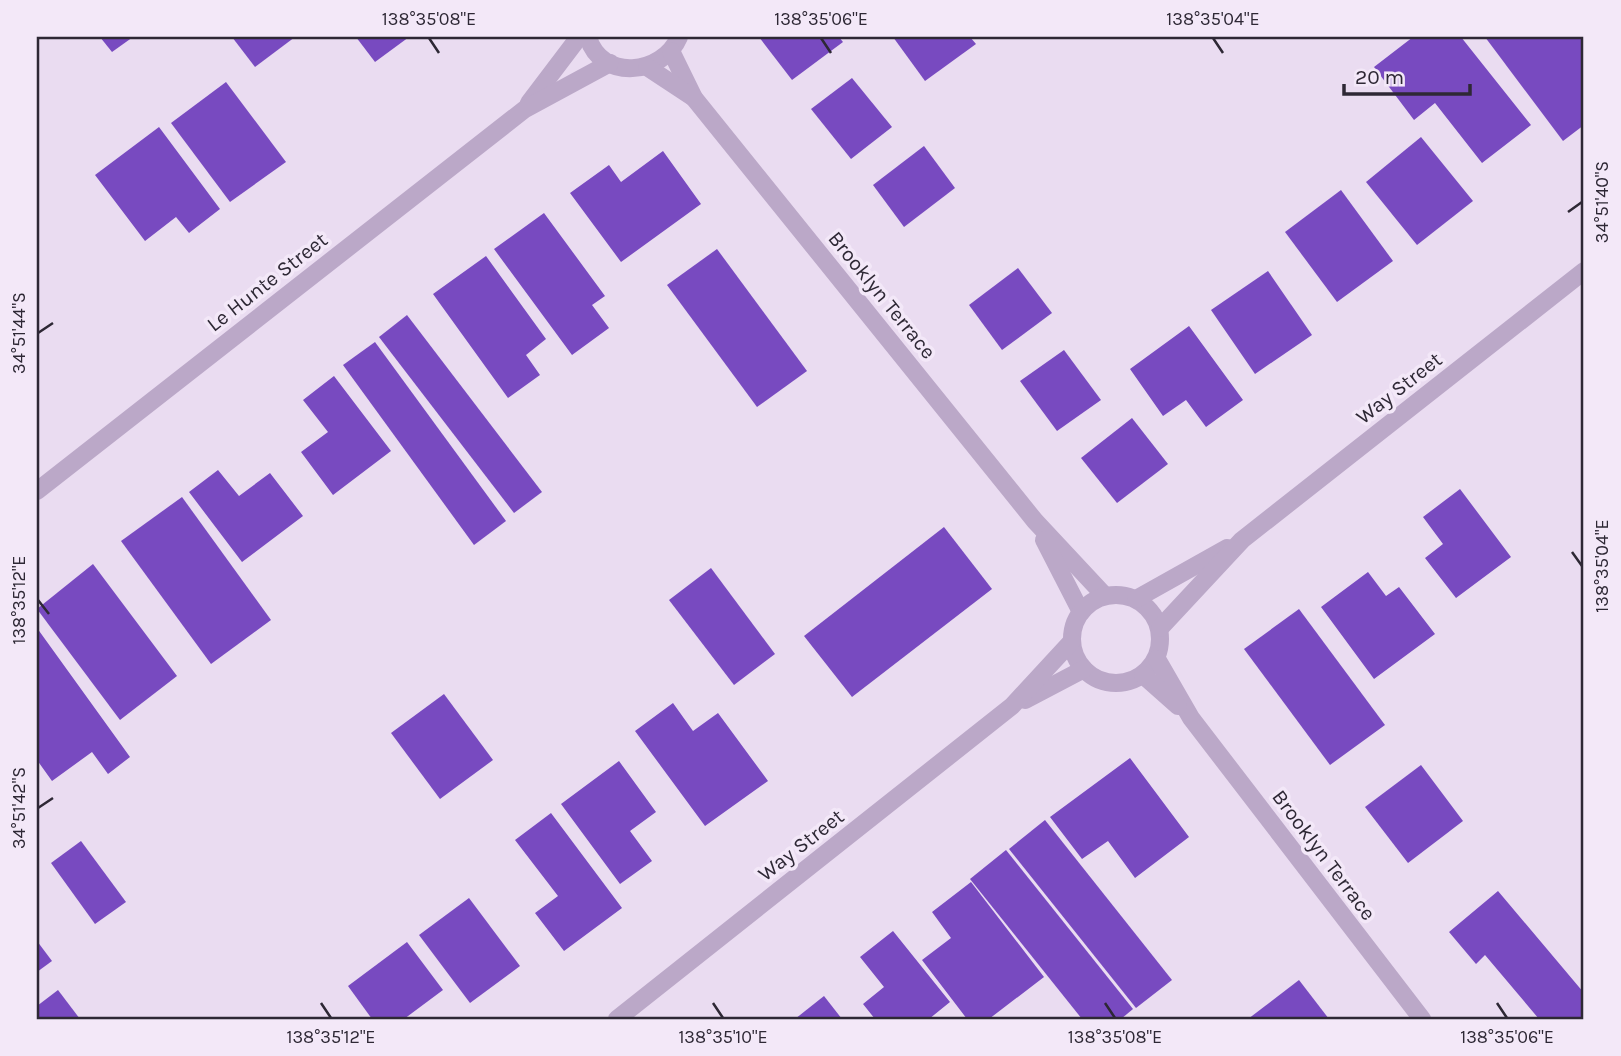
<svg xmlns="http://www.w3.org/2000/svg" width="1621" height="1056" font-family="Karla,sans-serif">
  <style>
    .building { fill: #784ac0 }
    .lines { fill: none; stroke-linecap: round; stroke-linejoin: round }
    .street { stroke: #bba8c8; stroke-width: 18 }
    .ticks { fill: none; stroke: #2e2835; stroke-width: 2.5 }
    .labels { text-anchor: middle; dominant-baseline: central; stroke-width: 7; stroke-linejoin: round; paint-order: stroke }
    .street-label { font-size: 21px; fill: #2e2835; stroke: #f3e8f8 }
    .neatline { fill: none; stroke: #2e2835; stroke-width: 2.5 }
    .ticks-label { font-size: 18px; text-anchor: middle; fill: #2e2835 }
  </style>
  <rect width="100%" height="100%" fill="#eadcf1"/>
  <g class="building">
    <path d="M100 37H133L112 52Z"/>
    <path d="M232 37H295L255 67Z"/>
    <path d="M356 37H409L375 62Z"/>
    <path d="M759 37H839L843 42 792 80Z"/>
    <path d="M893 37H970L976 44 925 81Z"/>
    <path d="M1413 37H1461L1531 125 1482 163 1435 103 1414 120 1374 67Z"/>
    <path d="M1485 37H1584V125L1563 141Z"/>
    <path d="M852 78 892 127 851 159 811 109Z"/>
    <path d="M226 82 286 162 230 202 171 123Z"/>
    <path d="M159 127 220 209 189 233 176 217 145 241 95 175Z"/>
    <path d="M1421 137 1473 201 1417 245 1366 182Z"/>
    <path d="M924 146 955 188 904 227 873 185Z"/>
    <path d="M663 151 701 204 621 262 570 193 609 165 621 182Z"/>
    <path d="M1341 190 1393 261 1337 302 1285 232Z"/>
    <path d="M544 213 605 296 592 305 609 328 572 355 494 249Z"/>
    <path d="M717 249 807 371 757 407 667 285Z"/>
    <path d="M486 256 546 339 526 355 540 375 508 398 433 294Z"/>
    <path d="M1018 268 1052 313 1002 350 969 305Z"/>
    <path d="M1268 271 1312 335 1255 374 1211 310Z"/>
    <path d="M407 315 542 492 514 513 379 337Z"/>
    <path d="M1189 326 1243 400 1206 427 1186 400 1163 416 1130 369Z"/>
    <path d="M375 342 506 521 474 545 343 365Z"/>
    <path d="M1064 350 1101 400 1057 431 1020 381Z"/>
    <path d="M334 376 391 451 333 495 301 452 328 432 303 400Z"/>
    <path d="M1132 418 1168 464 1117 503 1081 458Z"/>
    <path d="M218 470 239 496 270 473 303 516 242 562 189 492Z"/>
    <path d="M1460 489 1511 557 1456 598 1425 558 1443 544 1423 517Z"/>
    <path d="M182 497 271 620 211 664 121 541Z"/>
    <path d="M944 527 992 589 852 697 804 636Z"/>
    <path d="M93 564 177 676 120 720 37 609Z"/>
    <path d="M711 568 775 654 734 685 669 600Z"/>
    <path d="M1368 572 1386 596 1399 587 1435 634 1374 679 1321 607Z"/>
    <path d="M1299 609 1385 725 1330 765 1244 649Z"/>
    <path d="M37 628 130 757 108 774 92 752 52 781 37 760Z"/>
    <path d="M444 694 493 760 440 799 391 733Z"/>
    <path d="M673 703 693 731 718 713 768 781 705 826 635 731Z"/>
    <path d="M1130 758 1189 837 1135 878 1108 841 1082 859 1050 817Z"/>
    <path d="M619 761 656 812 630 831 652 861 620 884 561 804Z"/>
    <path d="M1421 765 1463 821 1408 863 1365 807Z"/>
    <path d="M551 813 622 908 564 951 535 913 558 896 515 840Z"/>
    <path d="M1045 820 1172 980 1136 1008 1009 849Z"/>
    <path d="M81 841 126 902 95 924 51 863Z"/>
    <path d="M1006 850 1133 1009 1121 1019H1082L970 879Z"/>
    <path d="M971 882 1044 977 989 1019H967L922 960 951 938 932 912Z"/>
    <path d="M1498 891 1584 993V1019H1539L1485 955 1476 964 1449 932Z"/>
    <path d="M469 898 520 966 470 1003 419 935Z"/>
    <path d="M893 931 950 1002 929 1019H875L863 1004 884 987 860 957Z"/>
    <path d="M37 941 52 961 37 972Z"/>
    <path d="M407 942 443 990 404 1019H372L348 986Z"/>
    <path d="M1299 980 1329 1019H1248Z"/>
    <path d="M58 990 80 1019H37V1006Z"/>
    <path d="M824 996 842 1019H795Z"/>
  </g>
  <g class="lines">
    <g class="street">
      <path d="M588 37C601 82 663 75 679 37"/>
      <path d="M671 51 694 98 1035 521 1105 596"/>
      <path d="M647 67 694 98"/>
      <path d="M529 103 579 37"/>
      <path d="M37 491 525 109 610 63"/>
      <path d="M1044 540 1081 612"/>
      <circle cx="1116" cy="639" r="44"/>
      <path d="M1136 599 1227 548"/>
      <path d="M1160 628 1242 540 1584 271"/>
      <path d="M1157 659 1191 718 1422 1019"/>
      <path d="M1143 675 1178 706"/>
      <path d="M1025 700 1084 669"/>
      <path d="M617 1019 1012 706 1072 641"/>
    </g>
  </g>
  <path class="ticks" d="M429 38 439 53M821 38 831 53M1213 38 1223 53M1568 212 1582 202M38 333 53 323M1572 552 1582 566M38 600 49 614M38 808 53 798M321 1003 331 1018M713 1003 723 1018M1105 1003 1115 1018M1497 1003 1507 1018"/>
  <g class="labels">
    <g class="street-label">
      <text transform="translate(267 282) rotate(-38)">Le Hunte Street</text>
      <text transform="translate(882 295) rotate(51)">Brooklyn Terrace</text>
      <text transform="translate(1399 388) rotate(-38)">Way Street</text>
      <text transform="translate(801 845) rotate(-38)">Way Street</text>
      <text transform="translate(1324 855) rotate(53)">Brooklyn Terrace</text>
    </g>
  </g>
  <rect width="1621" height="1056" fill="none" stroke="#f3e8f8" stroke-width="77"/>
  <path d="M1344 84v10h126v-10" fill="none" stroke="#2e2835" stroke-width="3.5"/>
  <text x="1355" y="84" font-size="21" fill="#2e2835" stroke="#f3e8f8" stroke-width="5" paint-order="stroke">20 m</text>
  <rect x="38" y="38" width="1544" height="980" class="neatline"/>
  <g class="ticks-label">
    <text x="429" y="25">138°35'08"E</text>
    <text x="821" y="25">138°35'06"E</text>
    <text x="1213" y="25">138°35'04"E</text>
    <text transform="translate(1602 202) rotate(-90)" y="6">34°51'40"S</text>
    <text transform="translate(19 333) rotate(-90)" y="6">34°51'44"S</text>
    <text transform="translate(1602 566) rotate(-90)" y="6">138°35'04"E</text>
    <text transform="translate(19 600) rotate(-90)" y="6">138°35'12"E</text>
    <text transform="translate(19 808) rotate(-90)" y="6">34°51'42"S</text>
    <text x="331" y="1043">138°35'12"E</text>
    <text x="723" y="1043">138°35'10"E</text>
    <text x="1115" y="1043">138°35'08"E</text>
    <text x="1507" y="1043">138°35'06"E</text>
  </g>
</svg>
